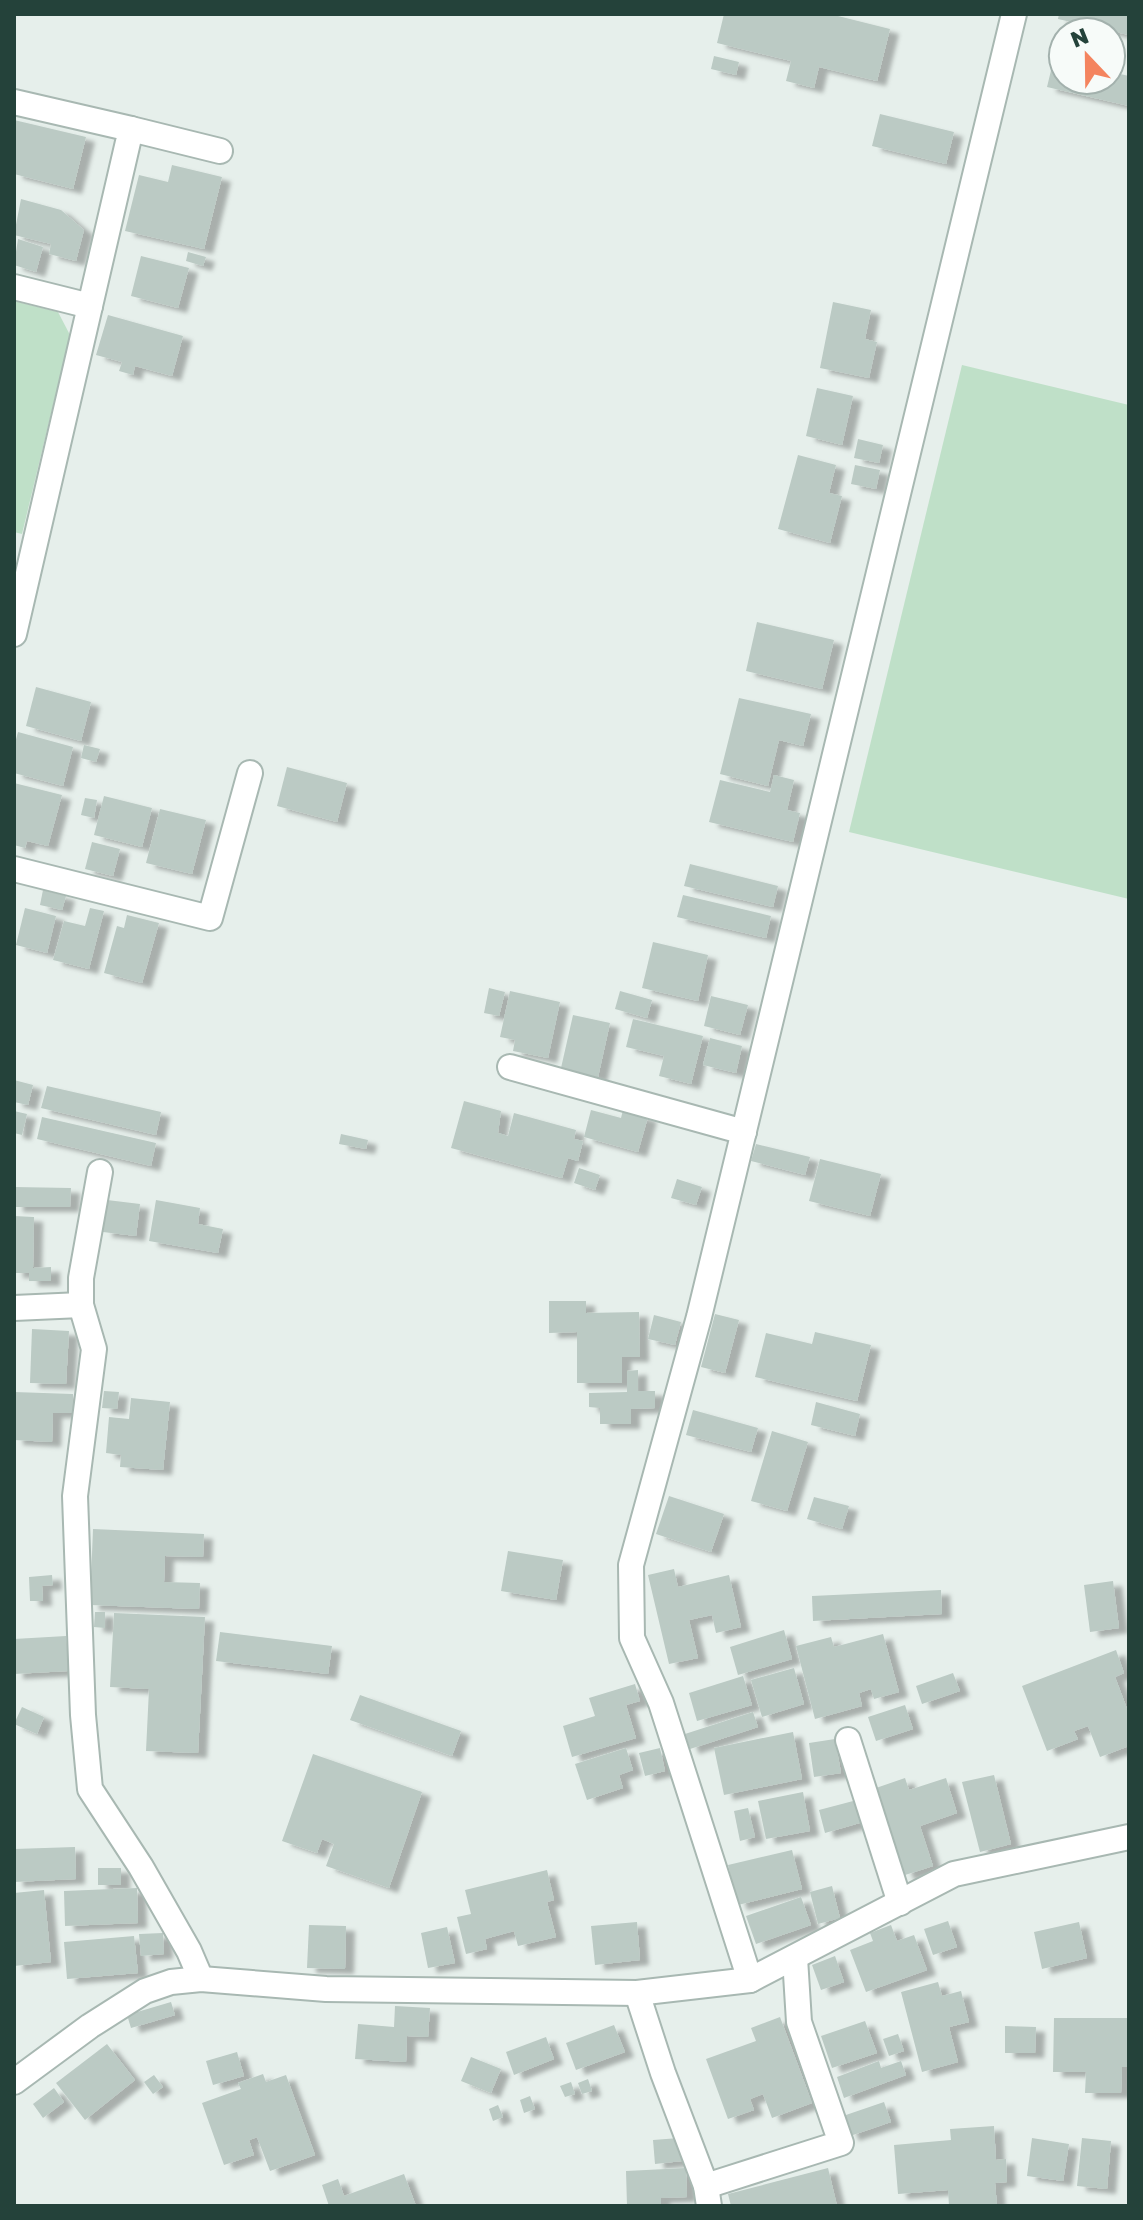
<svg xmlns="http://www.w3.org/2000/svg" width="1143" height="2220" font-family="'Golos Text',sans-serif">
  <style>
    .green { fill: #bfe0c8 }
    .building { fill: #bbcac4; filter: url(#shadow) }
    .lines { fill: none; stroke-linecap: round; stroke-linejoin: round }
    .minor-casing { stroke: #a8b8b2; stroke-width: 28 }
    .minor { stroke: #fff; stroke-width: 24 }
  </style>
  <defs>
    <filter id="shadow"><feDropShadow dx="9" dy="5" stdDeviation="2" flood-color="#0004"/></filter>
  </defs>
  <rect width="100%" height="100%" fill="#e6efeb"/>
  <g class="green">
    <path d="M14 301 58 312 70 335 22 534 14 532Z"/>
    <path d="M962 365 1129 405V899L849 832Z"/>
  </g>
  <g class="building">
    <path d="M724 14H830L890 29 877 81 819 67 814 88 786 81 791 61 717 43Z"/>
    <path d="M1059 14H1129V35L1058 19Z"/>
    <path d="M714 56 739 62 736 75 711 69Z"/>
    <path d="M1054 58 1063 61V80H1111V72L1129 76V106L1047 87Z"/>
    <path d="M880 114 954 132 946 164 872 146Z"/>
    <path d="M14 120 86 137 73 189 14 174Z"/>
    <path d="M172 165 222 177 204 249 125 231 139 175 168 182Z"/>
    <path d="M21 199 61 210 84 230 76 261 49 254 51 244 14 235Z"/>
    <path d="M18 239 43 247 36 272 14 265Z"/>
    <path d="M188 252 206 257 203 266 186 261Z"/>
    <path d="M141 256 189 268 178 308 131 296Z"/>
    <path d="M833 302 871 310 865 339 877 342 869 378 820 368Z"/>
    <path d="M108 315 183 336 172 376 135 366 133 375 119 371 122 362 96 355Z"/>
    <path d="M817 388 853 396 842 445 806 436Z"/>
    <path d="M858 439 883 445 879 463 854 458Z"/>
    <path d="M798 455 836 465 829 493 842 496 830 543 778 529Z"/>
    <path d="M855 465 880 470 876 489 851 484Z"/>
    <path d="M757 622 834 640 822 689 746 671Z"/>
    <path d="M36 687 91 702 81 741 26 726Z"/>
    <path d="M739 698 811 714 803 746 779 740 768 786 720 774Z"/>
    <path d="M18 732 73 747 63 786 14 773V747Z"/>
    <path d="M84 745 100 749 96 762 81 758Z"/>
    <path d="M287 767 347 783 337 822 277 806Z"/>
    <path d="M774 775 794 780 787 810 800 813 793 842 709 822 720 780 770 792Z"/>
    <path d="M14 783 62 795 48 846 27 841 25 848 14 845Z"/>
    <path d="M104 796 152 808 142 847 94 835Z"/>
    <path d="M85 798 97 800 94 818 81 815Z"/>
    <path d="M160 809 206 820 192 874 146 863Z"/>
    <path d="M92 842 120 849 113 876 85 869Z"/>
    <path d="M690 864 778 886 773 907 684 886Z"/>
    <path d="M43 890 66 896 62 910 40 905Z"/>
    <path d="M683 895 771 916 766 938 677 917Z"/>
    <path d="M25 908 56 916 47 953 16 945Z"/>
    <path d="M90 908 104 911 89 969 53 960 64 921 85 926Z"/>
    <path d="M127 915 159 923 142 983 104 973 117 926 124 928Z"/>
    <path d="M653 942 708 955 698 1001 642 988Z"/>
    <path d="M489 988 505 992 499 1016 484 1013Z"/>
    <path d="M510 991 560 1002 548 1058 513 1051 515 1040 500 1037Z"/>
    <path d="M620 991 652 1000 647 1018 615 1009Z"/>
    <path d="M711 996 748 1005 740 1035 704 1026Z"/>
    <path d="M573 1015 610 1023 598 1077 561 1068Z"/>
    <path d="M633 1019 703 1036 691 1084 659 1076 664 1056 626 1047Z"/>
    <path d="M710 1038 742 1046 736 1073 703 1065Z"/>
    <path d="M14 1080 33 1085 28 1105 14 1102Z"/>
    <path d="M47 1086 161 1112 156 1135 41 1108Z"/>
    <path d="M464 1101 501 1111 498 1133 508 1136 514 1113 576 1130 574 1139 583 1141 578 1161 568 1158 562 1178 451 1148Z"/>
    <path d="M591 1110 621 1118 623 1110 648 1117 638 1152 584 1137Z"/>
    <path d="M14 1111 27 1114 22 1135 14 1133Z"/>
    <path d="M42 1117 156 1143 151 1166 37 1139Z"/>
    <path d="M341 1134 368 1140 366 1149 339 1144Z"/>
    <path d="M756 1144 810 1157 805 1175 751 1161Z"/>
    <path d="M820 1159 881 1174 870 1216 809 1201Z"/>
    <path d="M579 1168 600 1175 595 1190 574 1183Z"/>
    <path d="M677 1179 702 1187 696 1205 671 1198Z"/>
    <path d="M14 1187 71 1188 70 1207H14Z"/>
    <path d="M107 1200 140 1204 136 1236 103 1232Z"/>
    <path d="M156 1200 200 1208 198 1224 223 1229 218 1253 149 1241Z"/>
    <path d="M14 1216 34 1217 33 1268 51 1267V1281H29V1273H14Z"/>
    <path d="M549 1301H586V1313L639 1312 640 1357H622V1383H577V1332L549 1333Z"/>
    <path d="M715 1314 739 1320 725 1373 701 1367Z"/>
    <path d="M654 1315 681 1322 675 1345 648 1339Z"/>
    <path d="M32 1329 69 1331 66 1384 30 1383Z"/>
    <path d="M815 1332 871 1345 857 1401 755 1377 766 1333 812 1344Z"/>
    <path d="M638 1370V1391H655V1408L631 1409V1424H600V1408L589 1407V1393L627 1392V1371Z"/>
    <path d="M104 1391 119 1392 117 1409 102 1408Z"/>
    <path d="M14 1392 73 1394V1413H53L52 1442 14 1440Z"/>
    <path d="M131 1398 170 1402 163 1470 120 1467 121 1455 106 1453 109 1417 129 1419Z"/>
    <path d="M816 1402 860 1414 855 1436 811 1425Z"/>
    <path d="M693 1410 758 1428 751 1452 686 1435Z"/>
    <path d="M772 1431 808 1442 787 1511 751 1501Z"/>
    <path d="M669 1496 724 1514 711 1552 656 1534Z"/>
    <path d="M814 1497 849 1506 842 1529 807 1519Z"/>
    <path d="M93 1529 204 1534 203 1557 165 1556 164 1582 200 1583 199 1609 90 1605Z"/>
    <path d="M508 1551 563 1560 556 1600 501 1591Z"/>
    <path d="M674 1569 678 1587 729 1575 741 1627 716 1633 712 1615 689 1620 698 1658 669 1664 648 1575Z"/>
    <path d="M52 1575 53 1585 42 1586 43 1601H30L29 1577Z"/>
    <path d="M1113 1581 1119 1628 1090 1632 1084 1585Z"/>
    <path d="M941 1590 942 1614 813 1621 812 1596Z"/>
    <path d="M95 1612H105V1628L94 1627Z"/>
    <path d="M114 1613 205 1617 198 1753 146 1751 149 1689 110 1687Z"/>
    <path d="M784 1630 792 1659 738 1675 730 1647Z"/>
    <path d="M220 1632 332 1646 328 1674 216 1661Z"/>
    <path d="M883 1634 899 1692 874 1699 871 1689 859 1693 862 1706 815 1719 796 1646 831 1637 834 1647Z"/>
    <path d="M66 1636 68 1671 14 1674V1639Z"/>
    <path d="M1116 1650 1124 1673 1115 1677 1129 1714V1746L1100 1757 1088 1726 1074 1731 1078 1739 1047 1751 1022 1686Z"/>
    <path d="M794 1668 804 1704 762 1717 751 1680Z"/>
    <path d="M953 1673 960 1691 922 1704 916 1686Z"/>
    <path d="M743 1676 752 1705 697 1721 689 1693Z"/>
    <path d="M635 1684 640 1701 626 1705 636 1738 572 1757 563 1726 595 1716 589 1698Z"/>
    <path d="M360 1695 461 1731 452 1756 350 1720Z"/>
    <path d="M905 1705 913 1729 876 1741 868 1717Z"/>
    <path d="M22 1707 44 1717 37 1734 14 1724Z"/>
    <path d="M753 1712 758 1727 690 1749 685 1734Z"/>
    <path d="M793 1732 802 1779 724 1795 714 1748Z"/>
    <path d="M835 1739 841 1773 814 1777 809 1743Z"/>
    <path d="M626 1748 633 1770 619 1775 623 1788 587 1800 575 1764Z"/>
    <path d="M660 1748 665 1771 645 1776 639 1753Z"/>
    <path d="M313 1754 422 1792 389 1888 326 1866 334 1844 322 1839 317 1853 282 1841Z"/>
    <path d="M994 1775 1011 1844 980 1852 962 1782Z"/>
    <path d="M905 1778 909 1790 946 1778 957 1813 920 1826 933 1866 905 1875 876 1788Z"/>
    <path d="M803 1792 810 1831 766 1839 758 1801Z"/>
    <path d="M857 1800 863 1822 825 1833 819 1810Z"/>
    <path d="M748 1808 755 1837 740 1841 734 1811Z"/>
    <path d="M75 1847 76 1879 14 1882V1849Z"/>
    <path d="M792 1850 802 1889 738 1905 728 1865Z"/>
    <rect x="98" y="1868" width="23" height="17"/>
    <path d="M547 1870 554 1900 547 1902 556 1937 518 1946 514 1931 485 1939 487 1949 466 1954 457 1917 471 1914 465 1890Z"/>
    <path d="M832 1886 840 1918 818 1924 810 1892Z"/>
    <path d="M137 1888 138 1923 65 1926 64 1891Z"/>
    <path d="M44 1890 51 1962 14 1966V1893Z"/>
    <path d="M801 1897 811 1925 756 1944 746 1916Z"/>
    <path d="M948 1921 957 1947 933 1955 924 1929Z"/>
    <path d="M637 1922 640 1960 595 1965 591 1926Z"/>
    <path d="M1079 1922 1087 1958 1042 1969 1034 1932Z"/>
    <path d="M309 1925 346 1926 345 1969 307 1968Z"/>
    <path d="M891 1925 897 1941 914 1935 927 1970 866 1992 850 1950 873 1941 870 1933Z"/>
    <path d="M447 1927 455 1963 428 1968 421 1933Z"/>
    <path d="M163 1933 164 1954 141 1956 139 1934Z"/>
    <path d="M134 1936 138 1973 67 1979 64 1942Z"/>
    <path d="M835 1956 844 1982 821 1990 812 1965Z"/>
    <path d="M938 1982 942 1996 961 1991 969 2022 949 2027 958 2062 922 2072 901 1992Z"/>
    <path d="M171 2002 175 2015 131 2028 127 2015Z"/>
    <path d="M395 2006 430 2008 428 2037 407 2036 406 2062 355 2059 358 2024 394 2027Z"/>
    <path d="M780 2017 812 2103 772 2118 763 2094 750 2099 754 2110 728 2119 706 2059 756 2041 751 2028Z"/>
    <path d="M1054 2018H1129V2067H1122L1121 2093H1085L1086 2072H1053Z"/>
    <path d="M865 2021 877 2053 832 2068 821 2036Z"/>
    <path d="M614 2025 625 2052 576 2070 566 2043Z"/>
    <path d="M1005 2026 1036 2027 1035 2053H1005Z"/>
    <path d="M898 2034 904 2051 889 2056 883 2039Z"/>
    <path d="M546 2037 554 2059 514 2075 506 2052Z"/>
    <path d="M107 2044 135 2080 85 2120 56 2083Z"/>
    <path d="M237 2052 244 2076 213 2085 206 2061Z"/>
    <path d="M471 2057 501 2069 491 2093 461 2081Z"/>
    <path d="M879 2061 881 2068 901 2061 906 2075 844 2098 837 2077Z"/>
    <path d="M263 2074 266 2082 286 2075 315 2155 270 2171 257 2137 249 2140 254 2155 224 2165 202 2103 241 2089 238 2083Z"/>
    <path d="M154 2075 163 2087 153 2094 144 2082Z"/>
    <path d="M588 2079 592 2091 582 2094 578 2083Z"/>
    <path d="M571 2082 575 2094 565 2097 560 2086Z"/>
    <path d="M54 2088 64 2102 43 2118 33 2104Z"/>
    <path d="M530 2096 535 2109 524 2113 520 2100Z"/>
    <path d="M884 2102 891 2122 850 2136 843 2116Z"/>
    <path d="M498 2105 503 2117 493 2121 489 2109Z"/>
    <path d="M994 2126 996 2160 1006 2159 1007 2182 995 2183 997 2206H949L948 2190 898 2194 894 2145 951 2140 950 2129Z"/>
    <path d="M679 2138 682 2161 655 2164 653 2140Z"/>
    <path d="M1032 2138 1069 2144 1063 2181 1027 2176Z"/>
    <path d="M1082 2138 1111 2141 1107 2189 1077 2186Z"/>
    <path d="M686 2168 687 2197 661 2198V2206H627L626 2171Z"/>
    <path d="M828 2168 837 2206H731L728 2194Z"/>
    <path d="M404 2174 416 2206H329L322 2185 338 2179 344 2196Z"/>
  </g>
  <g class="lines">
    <defs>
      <g id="minor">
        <path d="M14 102 131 129 14 634"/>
        <path d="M131 129 220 151"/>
        <path d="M14 287 90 306"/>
        <path d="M14 869 210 918 250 773"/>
        <path d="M510 1067 744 1132"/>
        <path d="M100 1172 81 1278V1305L94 1349 75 1496 83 1715 90 1789 141 1867 189 1951 201 1979"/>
        <path d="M14 1308 81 1305"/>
        <path d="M848 1740 900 1903"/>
        <path d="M750 1980 661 1703 632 1638 631 1565 699 1317 1014 14"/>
        <path d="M637 1993 663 2073 706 2186 709 2206"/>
        <path d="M14 2082 90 2026 145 1991 171 1982 201 1979 326 1989 637 1993 750 1980 954 1874 1129 1837"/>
        <path d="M706 2186 841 2143 799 2022 795 1958"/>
      </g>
    </defs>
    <use href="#minor" class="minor-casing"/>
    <use href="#minor" class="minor"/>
  </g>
  <rect width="1143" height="2220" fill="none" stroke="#24423a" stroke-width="32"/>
  <g transform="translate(1087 56) rotate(338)"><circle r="38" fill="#f7fbf9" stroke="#a3b1ad" stroke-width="2"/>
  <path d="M0-6L14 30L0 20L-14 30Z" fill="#f4845f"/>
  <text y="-12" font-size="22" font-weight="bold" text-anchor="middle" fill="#24423a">N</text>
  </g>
</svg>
